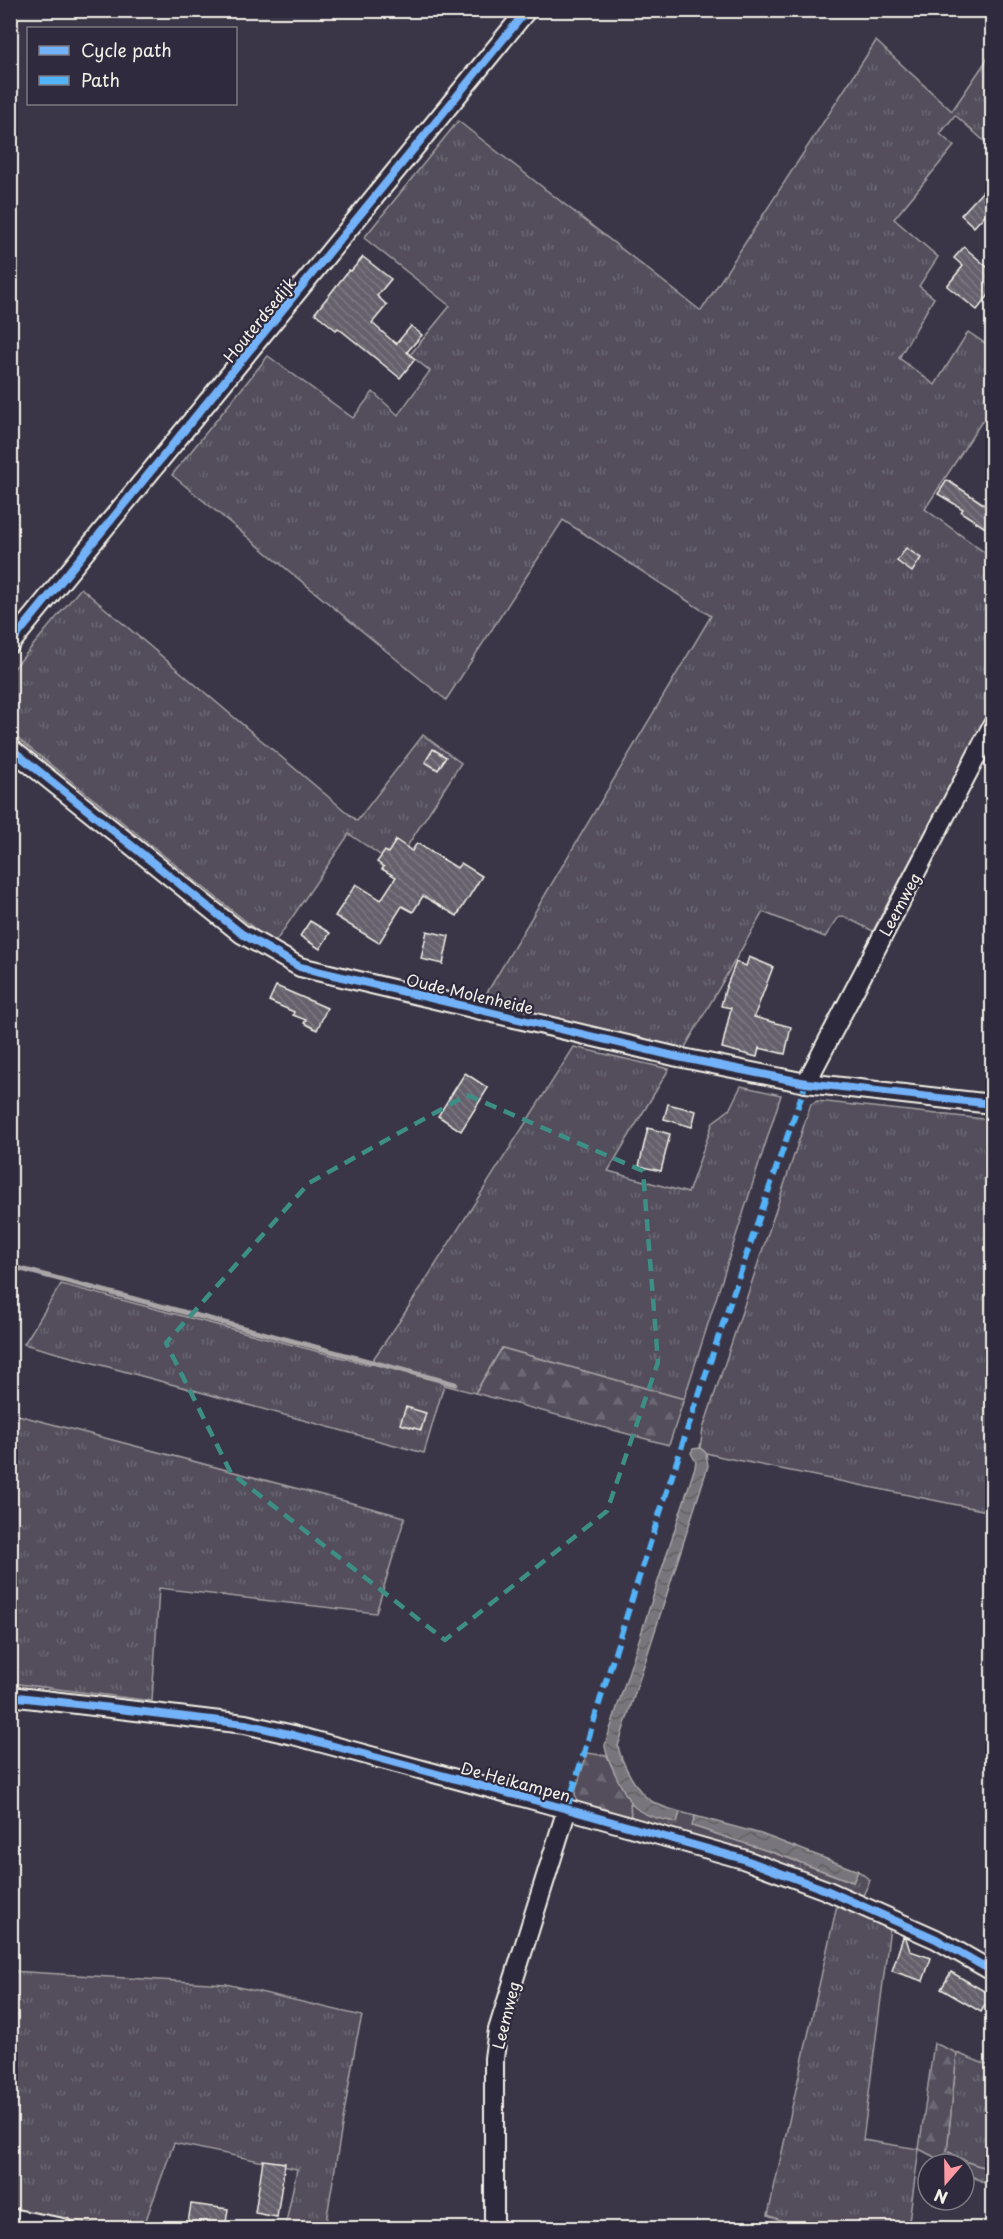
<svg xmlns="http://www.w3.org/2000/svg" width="1003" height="2239" font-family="'Playpen Sans',sans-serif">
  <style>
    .grass { fill: url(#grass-tufts); stroke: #a4a0a2; stroke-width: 1.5 }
    .forest { fill: url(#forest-firs); stroke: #a4a0a2; stroke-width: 1.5 }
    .water { fill: url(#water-waves); stroke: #aaa6a7; stroke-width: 1.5 }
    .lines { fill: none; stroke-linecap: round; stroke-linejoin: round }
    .stream { stroke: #aaa6a7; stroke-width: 5 }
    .building { fill: url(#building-back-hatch); stroke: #f4f1e8; stroke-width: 1.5 }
    .street-casing { stroke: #f4f1e8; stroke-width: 22 }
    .street { stroke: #2f2a3d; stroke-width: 18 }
    .quiet { stroke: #52b3f8; stroke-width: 6; stroke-dasharray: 12 6; stroke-linecap: butt }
    .cycleway-casing { stroke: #2f2a3d; stroke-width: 11 }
    .cycleway { stroke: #73b2f8; stroke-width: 8 }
    .marked { fill: none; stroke: #3d8f86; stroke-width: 4.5; stroke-dasharray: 12 8; stroke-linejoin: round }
    .labels { text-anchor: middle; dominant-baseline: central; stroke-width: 4.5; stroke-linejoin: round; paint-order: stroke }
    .street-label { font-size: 16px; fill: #f4f1e8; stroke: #2f2a3d }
  </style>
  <defs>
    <pattern id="grass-tufts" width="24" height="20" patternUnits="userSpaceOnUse" patternTransform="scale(1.5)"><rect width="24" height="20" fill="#534e5c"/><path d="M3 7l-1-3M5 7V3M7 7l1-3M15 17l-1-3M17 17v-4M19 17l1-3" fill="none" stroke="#6c6873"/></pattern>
    <pattern id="forest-firs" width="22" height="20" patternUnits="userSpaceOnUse" patternTransform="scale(1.5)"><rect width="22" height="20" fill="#534e5c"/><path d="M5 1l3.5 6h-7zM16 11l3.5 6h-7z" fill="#6c6873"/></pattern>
    <pattern id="water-waves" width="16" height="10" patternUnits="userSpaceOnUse" patternTransform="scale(1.5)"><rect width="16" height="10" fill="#78747b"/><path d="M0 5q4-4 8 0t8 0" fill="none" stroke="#636063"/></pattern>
    <pattern id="building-back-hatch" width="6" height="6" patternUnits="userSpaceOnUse" patternTransform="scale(1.5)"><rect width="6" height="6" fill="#65616c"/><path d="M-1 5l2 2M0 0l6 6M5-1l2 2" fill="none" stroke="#7c7881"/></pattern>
  </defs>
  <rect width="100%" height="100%" fill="#3b3647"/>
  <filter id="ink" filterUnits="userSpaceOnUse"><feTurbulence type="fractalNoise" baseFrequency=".0167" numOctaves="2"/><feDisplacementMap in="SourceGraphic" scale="12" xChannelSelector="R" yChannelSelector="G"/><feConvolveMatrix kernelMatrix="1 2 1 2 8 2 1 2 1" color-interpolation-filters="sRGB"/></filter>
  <g filter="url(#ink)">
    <g class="grass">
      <path d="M876 41 952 111 992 52V148L955 115 940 134 954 146 894 219 938 257 919 286 934 298 899 358 935 385 968 332 992 348V428L982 421 925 509 992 558V706L873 931 843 916 838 918 825 937 763 912 684 1049 482 1001 711 616 563 520 446 700 172 475 268 356 353 418 373 392 398 415 430 371 410 355 450 306 364 238 458 121 701 311Z"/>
      <path d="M81 588 357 821 423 735 461 763 395 865 349 834 274 944 11 733 10 673Z"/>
      <path d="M574 1047 669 1069 608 1171 688 1193 713 1122 729 1110 741 1086 781 1095 684 1399 502 1348 475 1393 444 1385 424 1453 24 1344 61 1284 369 1365 399 1322Z"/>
      <path d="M817 1101 992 1120V1512L722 1457 706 1453 700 1448 703 1429 811 1104Z"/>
      <path d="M10 1413 405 1517 376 1613 159 1588 152 1701 11 1683Z"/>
      <path d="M630 1802C641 1815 660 1819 677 1822L680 1812 695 1816 693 1826 780 1855 853 1882 858 1871 870 1880 861 1900 631 1822Z"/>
      <path d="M837 1905 890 1927 863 2140 919 2149 908 2228H800L768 2215Z"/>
      <path d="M10 1971 226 1984 362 2016 356 2042 325 2228H285L297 2169 174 2143 143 2228H120L11 2210Z"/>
      <path d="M957 2053 992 2067V2170L967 2162 947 2151Z"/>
    </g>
    <g class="forest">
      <path d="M502 1348 684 1399 669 1445 475 1393Z"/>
      <path d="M587 1753 607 1756 630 1802 631 1822 578 1808 575 1793Z"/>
      <path d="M934 2043 957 2053 947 2151 967 2162 992 2170V2187L964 2172V2164H948L919 2149Z"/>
    </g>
    <g class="water">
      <path d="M700 1448 706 1453 708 1466 618 1746C621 1762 638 1795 653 1802 661 1807 671 1809 680 1812L677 1822C664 1820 646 1817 636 1808 627 1802 605 1755 605 1745L695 1467 696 1462 691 1453 693 1449Z"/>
      <path d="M695 1816 761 1834 858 1871 853 1882 780 1855 692 1826Z"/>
    </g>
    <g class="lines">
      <path class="stream" d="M10 1266 455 1384"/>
    </g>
    <g class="building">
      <path d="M984 190 993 198V206L974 227 961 215Z"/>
      <path d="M964 247 993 272V290L977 310 947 286 963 266 954 258Z"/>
      <path d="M363 257 391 279 377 296 387 305 372 323 396 344 411 326 422 335 407 352 415 359 400 378 338 328 336 330 315 313 349 270 351 271Z"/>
      <path d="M947 480 993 510V533L961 512 963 509 938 494Z"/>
      <path d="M906 548 921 558 912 572 897 561Z"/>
      <path d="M433 749 446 757 438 770 425 762Z"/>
      <path d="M396 840 412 851 417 843 457 868 461 863 482 876 457 916 423 896 413 912 402 906 379 943 335 916 356 884 381 900 396 877 382 869 384 867 377 862 385 851 388 853Z"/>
      <path d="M310 921 330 933 320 949 300 936Z"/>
      <path d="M427 931 449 936 443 964 421 959Z"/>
      <path d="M749 957 773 967 754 1017 791 1027 785 1054 759 1048 757 1057 722 1048 731 1008 721 1006 725 990 736 962 746 966Z"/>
      <path d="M276 986 327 1008 317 1030 304 1023 306 1020 293 1015 294 1012 269 1001Z"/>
      <path d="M465 1073 488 1088 461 1131 438 1116Z"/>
      <path d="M668 1104 696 1111 692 1127 664 1119Z"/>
      <path d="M648 1128 670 1134 661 1171 639 1166Z"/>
      <path d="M406 1407 426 1413 421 1430 400 1424Z"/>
      <path d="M903 1937 906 1938 910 1951 931 1958 923 1981 892 1971Z"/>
      <path d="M951 1972 991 1995 981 2012 941 1989Z"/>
      <path d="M263 2160 285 2163 277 2217 255 2213Z"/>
      <path d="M191 2204 228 2209 225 2229H187Z"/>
    </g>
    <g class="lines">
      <defs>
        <g id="street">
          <path d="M10 644 527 10"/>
          <path d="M10 748 242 934 300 967 678 1057 806 1083 992 1104"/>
          <path d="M806 1083 992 726"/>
          <path d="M10 1696 245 1724 293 1735 567 1809 743 1859 826 1890 936 1939 992 1971"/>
          <path d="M10 2218 64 2228"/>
          <path d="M494 2228V2058L498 2030 567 1809"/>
        </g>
      </defs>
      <use href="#street" class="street-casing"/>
      <use href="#street" class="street"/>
      <path class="quiet" d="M567 1809C640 1565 722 1323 806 1083"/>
      <defs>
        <g id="cycleway">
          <path d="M10 644 527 10"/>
          <path d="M10 748 242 934 300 967 678 1057 806 1083 992 1104"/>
          <path d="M10 1696 245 1724 293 1735 567 1809 743 1859 826 1890 936 1939 992 1971"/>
        </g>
      </defs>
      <use href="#cycleway" class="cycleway-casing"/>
      <use href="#cycleway" class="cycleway"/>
    </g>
  </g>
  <path class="marked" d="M467 1095 643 1171 658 1362 607 1511 445 1640 231 1473 166 1343 309 1183Z"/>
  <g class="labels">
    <g class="street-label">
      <text transform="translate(259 319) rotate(-51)">Houterdsedijk</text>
      <text transform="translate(899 904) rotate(-62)">Leemweg</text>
      <text transform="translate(470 993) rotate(13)">Oude Molenheide</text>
      <text transform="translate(516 1781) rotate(15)">De Heikampen</text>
      <text transform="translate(505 2015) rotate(-76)">Leemweg</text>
    </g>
  </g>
  <rect width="1003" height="2239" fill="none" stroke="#2f2a3d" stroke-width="36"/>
  <rect x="18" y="18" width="967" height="2203" fill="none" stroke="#f4f1e8" stroke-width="2" filter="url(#ink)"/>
  <rect x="27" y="27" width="210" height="78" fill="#2f2a3d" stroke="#7e7a81" stroke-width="1.5"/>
  <rect x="39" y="46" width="30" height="9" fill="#73b2f8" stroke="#7e7a81" stroke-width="1.5"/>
  <text x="81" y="57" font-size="18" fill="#f4f1e8">Cycle path</text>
  <rect x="39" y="76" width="30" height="9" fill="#52b3f8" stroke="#7e7a81" stroke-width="1.5"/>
  <text x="81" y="87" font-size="18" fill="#f4f1e8">Path</text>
  <g transform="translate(946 2182) rotate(200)"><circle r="28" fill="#2f2a3d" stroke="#7e7a81" stroke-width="1.5"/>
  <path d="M0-4.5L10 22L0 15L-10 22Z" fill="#ff9aa2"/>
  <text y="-9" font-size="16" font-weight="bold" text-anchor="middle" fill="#f4f1e8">N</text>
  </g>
</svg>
